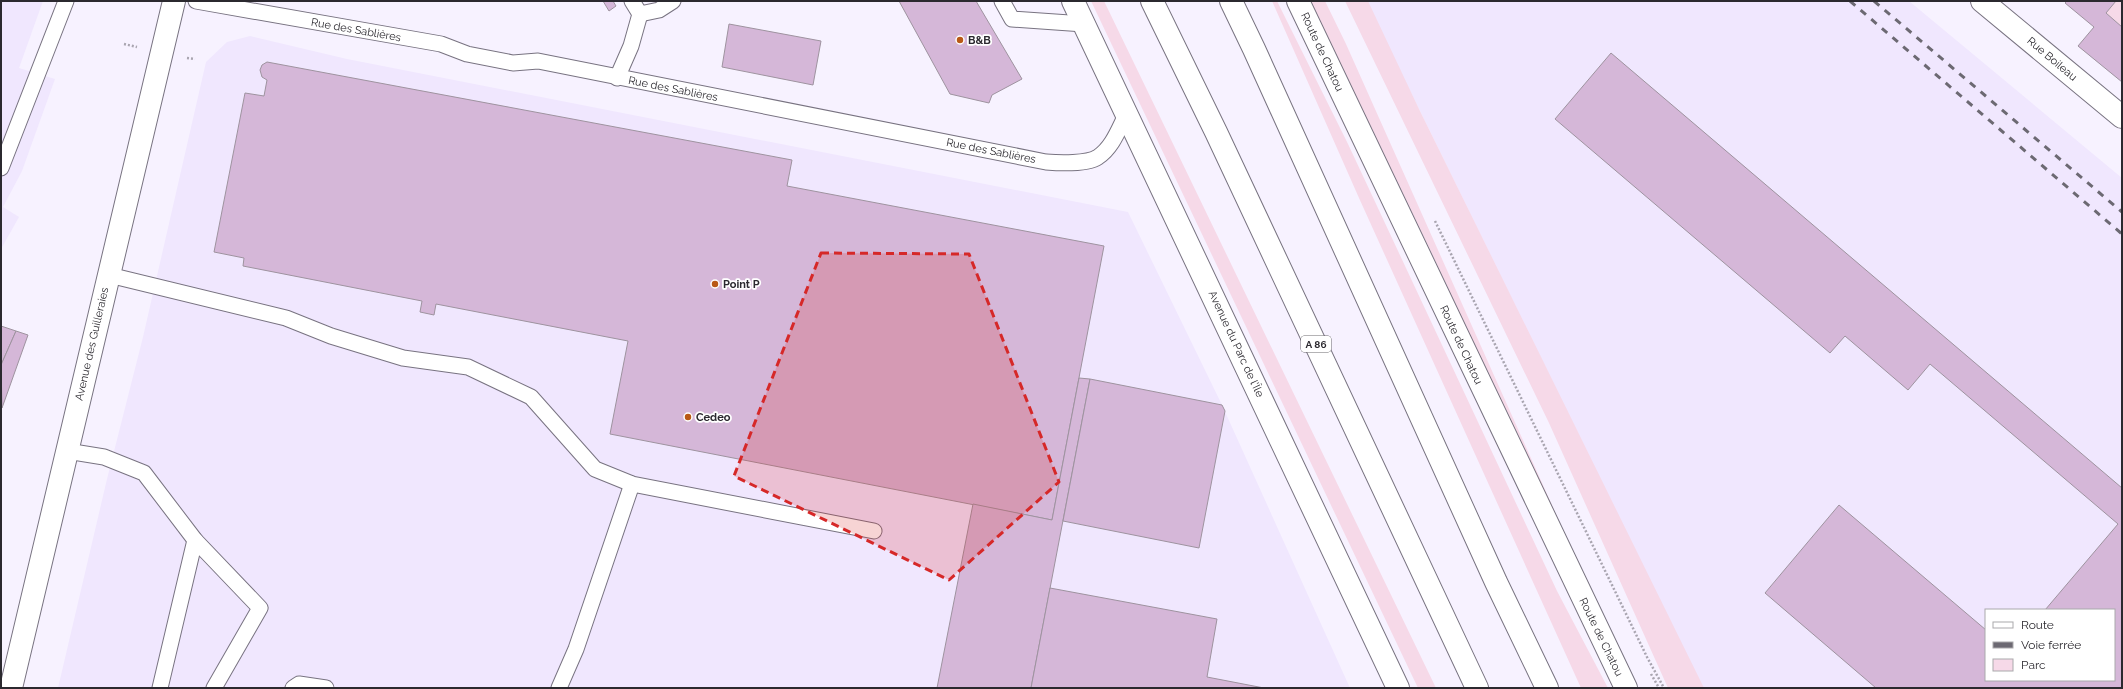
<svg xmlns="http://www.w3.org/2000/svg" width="2123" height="689" font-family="Raleway,sans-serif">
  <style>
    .built { fill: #f0e7fe; fill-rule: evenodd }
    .green { fill: #f6d9e8 }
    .building { fill: #d5b7d8; stroke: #9e939f }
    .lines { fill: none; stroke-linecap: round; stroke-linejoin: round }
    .lane-casing { stroke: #787381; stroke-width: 17 }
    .street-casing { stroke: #787381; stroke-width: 24 }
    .secondary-casing { stroke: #787381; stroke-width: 24 }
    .highway-casing { stroke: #787381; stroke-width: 24 }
    .path { stroke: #a9a5b0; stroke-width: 2.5; stroke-dasharray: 2 2; stroke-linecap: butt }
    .lane { stroke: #fff; stroke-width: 15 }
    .street { stroke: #fff; stroke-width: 22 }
    .secondary { stroke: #fff; stroke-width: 22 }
    .highway { stroke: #fff; stroke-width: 22 }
    .rail { stroke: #6c6972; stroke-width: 3; stroke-dasharray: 7 7; stroke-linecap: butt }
    .marked { fill: #d62828; fill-opacity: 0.2; stroke: #d62828; stroke-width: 3; stroke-dasharray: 8 5; stroke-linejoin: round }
    .poi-dot { fill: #b95916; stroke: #fff; stroke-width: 1.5 }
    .labels { text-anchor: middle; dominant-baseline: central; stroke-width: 3.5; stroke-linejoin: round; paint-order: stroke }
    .shield { fill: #fff; stroke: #6b696d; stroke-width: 1 }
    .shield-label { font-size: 10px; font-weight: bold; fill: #2b292f }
    .street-label { font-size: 11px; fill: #2b292f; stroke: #fff }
    .poi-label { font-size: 11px; font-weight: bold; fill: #2b292f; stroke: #fff; text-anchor: start }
  </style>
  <rect width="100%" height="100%" fill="#f7f2ff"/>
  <g class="built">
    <path d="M1 1H43L19 68 55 79 22 171 3 207 19 217 1 249Z"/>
    <path d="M1366 1H1909L2122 178V688H1703ZM1986 610H2114V680H1986Z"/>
    <path d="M250 36 347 59 1128 212 1222 405 1350 688H58L107 479 143 337 206 62 227 42Z"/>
  </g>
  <g class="green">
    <path d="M1091 1H1104L1436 688H1418Z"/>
    <path d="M1272 1H1277L1348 144 1557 591 1608 688H1581L1359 198Z"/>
    <path d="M1309 1H1325L1346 44 1580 568 1501 405 1431 252Z"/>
    <path d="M1345 1H1368L1419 109 1704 688H1668L1549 423Z"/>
    <path d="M2116 1H2122V27L2106 13Z"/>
  </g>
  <g class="building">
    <path d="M603 1H613L616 6 609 11Z"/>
    <path d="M899 1H976L1022 79 992 95 989 103 950 94Z"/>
    <path d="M2067 1H2116L2106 13 2122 27V82L2078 46 2094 27 2065 3Z"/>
    <path d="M729 24 821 41 813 85 722 67Z"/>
    <path d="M1611 53 2122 488V688H1876L1765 593 1839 505 1986 630V680H2114V610H2045L2118 524 1930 364 1908 390 1845 336 1830 353 1555 119Z"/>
    <path d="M267 62 792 160 787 186 1104 246 1052 520 610 434 628 341 436 304 434 315 420 312 422 301 243 266 244 258 214 252 245 93 264 96 267 80 262 77 260 70 262 65Z"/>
    <path d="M1 326 16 331 1 365Z"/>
    <path d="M16 331 28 335 2 408 1 365Z"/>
    <path d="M1079 378 1090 379 1031 688H937L973 504 1052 520Z"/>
    <path d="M1090 379 1222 405 1225 411 1199 548 1063 521Z"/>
    <path d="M1050 588 1217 619 1207 677 1264 688H1031Z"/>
  </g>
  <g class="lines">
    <defs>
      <g id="lane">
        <path d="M196 1 441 44 467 54 513 63 538 61 1046 162C1059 163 1088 164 1098 157 1113 147 1119 128 1127 113"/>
        <path d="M1002 1 1012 19 1084 24"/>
        <path d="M640 14 659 10 673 1"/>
        <path d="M617 78 631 46 640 14 632 1"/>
        <path d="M1 168 66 1"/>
        <path d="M109 275 286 318 331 336 403 358 468 367 531 397 595 469 632 484 874 531"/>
        <path d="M67 451 104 457 144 473 195 540 260 608 214 688"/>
        <path d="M160 688 195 540"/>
        <path d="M293 688 299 684 326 688"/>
        <path d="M559 688 576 649 632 484"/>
      </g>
      <g id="street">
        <path d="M1982 1 2122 117"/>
        <path d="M11 688 174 1"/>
      </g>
      <g id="secondary">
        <path d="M1073 1 1398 688"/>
        <path d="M1298 1 1626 688"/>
      </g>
      <g id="highway">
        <path d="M1152 1 1216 132 1477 688"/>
        <path d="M1231 1 1254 49 1496 582 1547 688"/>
      </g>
    </defs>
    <use href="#lane" class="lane-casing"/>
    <use href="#street" class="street-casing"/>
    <use href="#secondary" class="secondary-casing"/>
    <use href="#highway" class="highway-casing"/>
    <g class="path">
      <path d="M124 44 137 47"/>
      <path d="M187 58 195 59"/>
      <path d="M1435 221 1647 657 1664 688"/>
      <path d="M1651 674 1659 688"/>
    </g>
    <use href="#lane" class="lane"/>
    <use href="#street" class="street"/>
    <use href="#secondary" class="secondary"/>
    <use href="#highway" class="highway"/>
    <g class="rail">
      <path d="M1850 1 2122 234"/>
      <path d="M1874 1 2122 212"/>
    </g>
  </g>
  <path class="marked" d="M821 253 969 254 1059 482 949 580 734 476Z"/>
  <g class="poi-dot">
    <circle cx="960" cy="40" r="4"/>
    <circle cx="715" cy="284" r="4"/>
    <circle cx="688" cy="417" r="4"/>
  </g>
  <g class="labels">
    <rect class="shield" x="1301" y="336" width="30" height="16" rx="3"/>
    <g class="shield-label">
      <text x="1316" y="344">A 86</text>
    </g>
    <g class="street-label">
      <text transform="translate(356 30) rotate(10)">Rue des Sablières</text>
      <text transform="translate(1322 52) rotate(65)">Route de Chatou</text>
      <text transform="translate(2052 59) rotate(40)">Rue Boileau</text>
      <text transform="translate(673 89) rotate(11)">Rue des Sablières</text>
      <text transform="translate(991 151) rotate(11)">Rue des Sablières</text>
      <text transform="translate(92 344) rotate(-77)">Avenue des Guilleraies</text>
      <text transform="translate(1236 344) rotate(65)">Avenue du Parc de l'Île</text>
      <text transform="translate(1461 345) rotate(65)">Route de Chatou</text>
      <text transform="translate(1601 637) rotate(64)">Route de Chatou</text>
    </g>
    <g class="poi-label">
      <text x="968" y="40">B&amp;B</text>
      <text x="723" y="284">Point P</text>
      <text x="696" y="417">Cedeo</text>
    </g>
  </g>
  <rect width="2123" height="689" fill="none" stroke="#2b292f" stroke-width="4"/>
  <rect x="1985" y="609" width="130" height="72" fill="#ffffff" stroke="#aaa9ac"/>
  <rect x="1993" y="622" width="20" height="6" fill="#ffffff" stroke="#aaa9ac"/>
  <text x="2021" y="629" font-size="12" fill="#2b292f">Route</text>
  <rect x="1993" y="642" width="20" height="6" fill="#6c6972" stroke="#aaa9ac"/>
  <text x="2021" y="649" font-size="12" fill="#2b292f">Voie ferrée</text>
  <rect x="1993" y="659" width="20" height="12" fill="#f6d9e8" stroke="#aaa9ac"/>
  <text x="2021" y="669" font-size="12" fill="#2b292f">Parc</text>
</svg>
